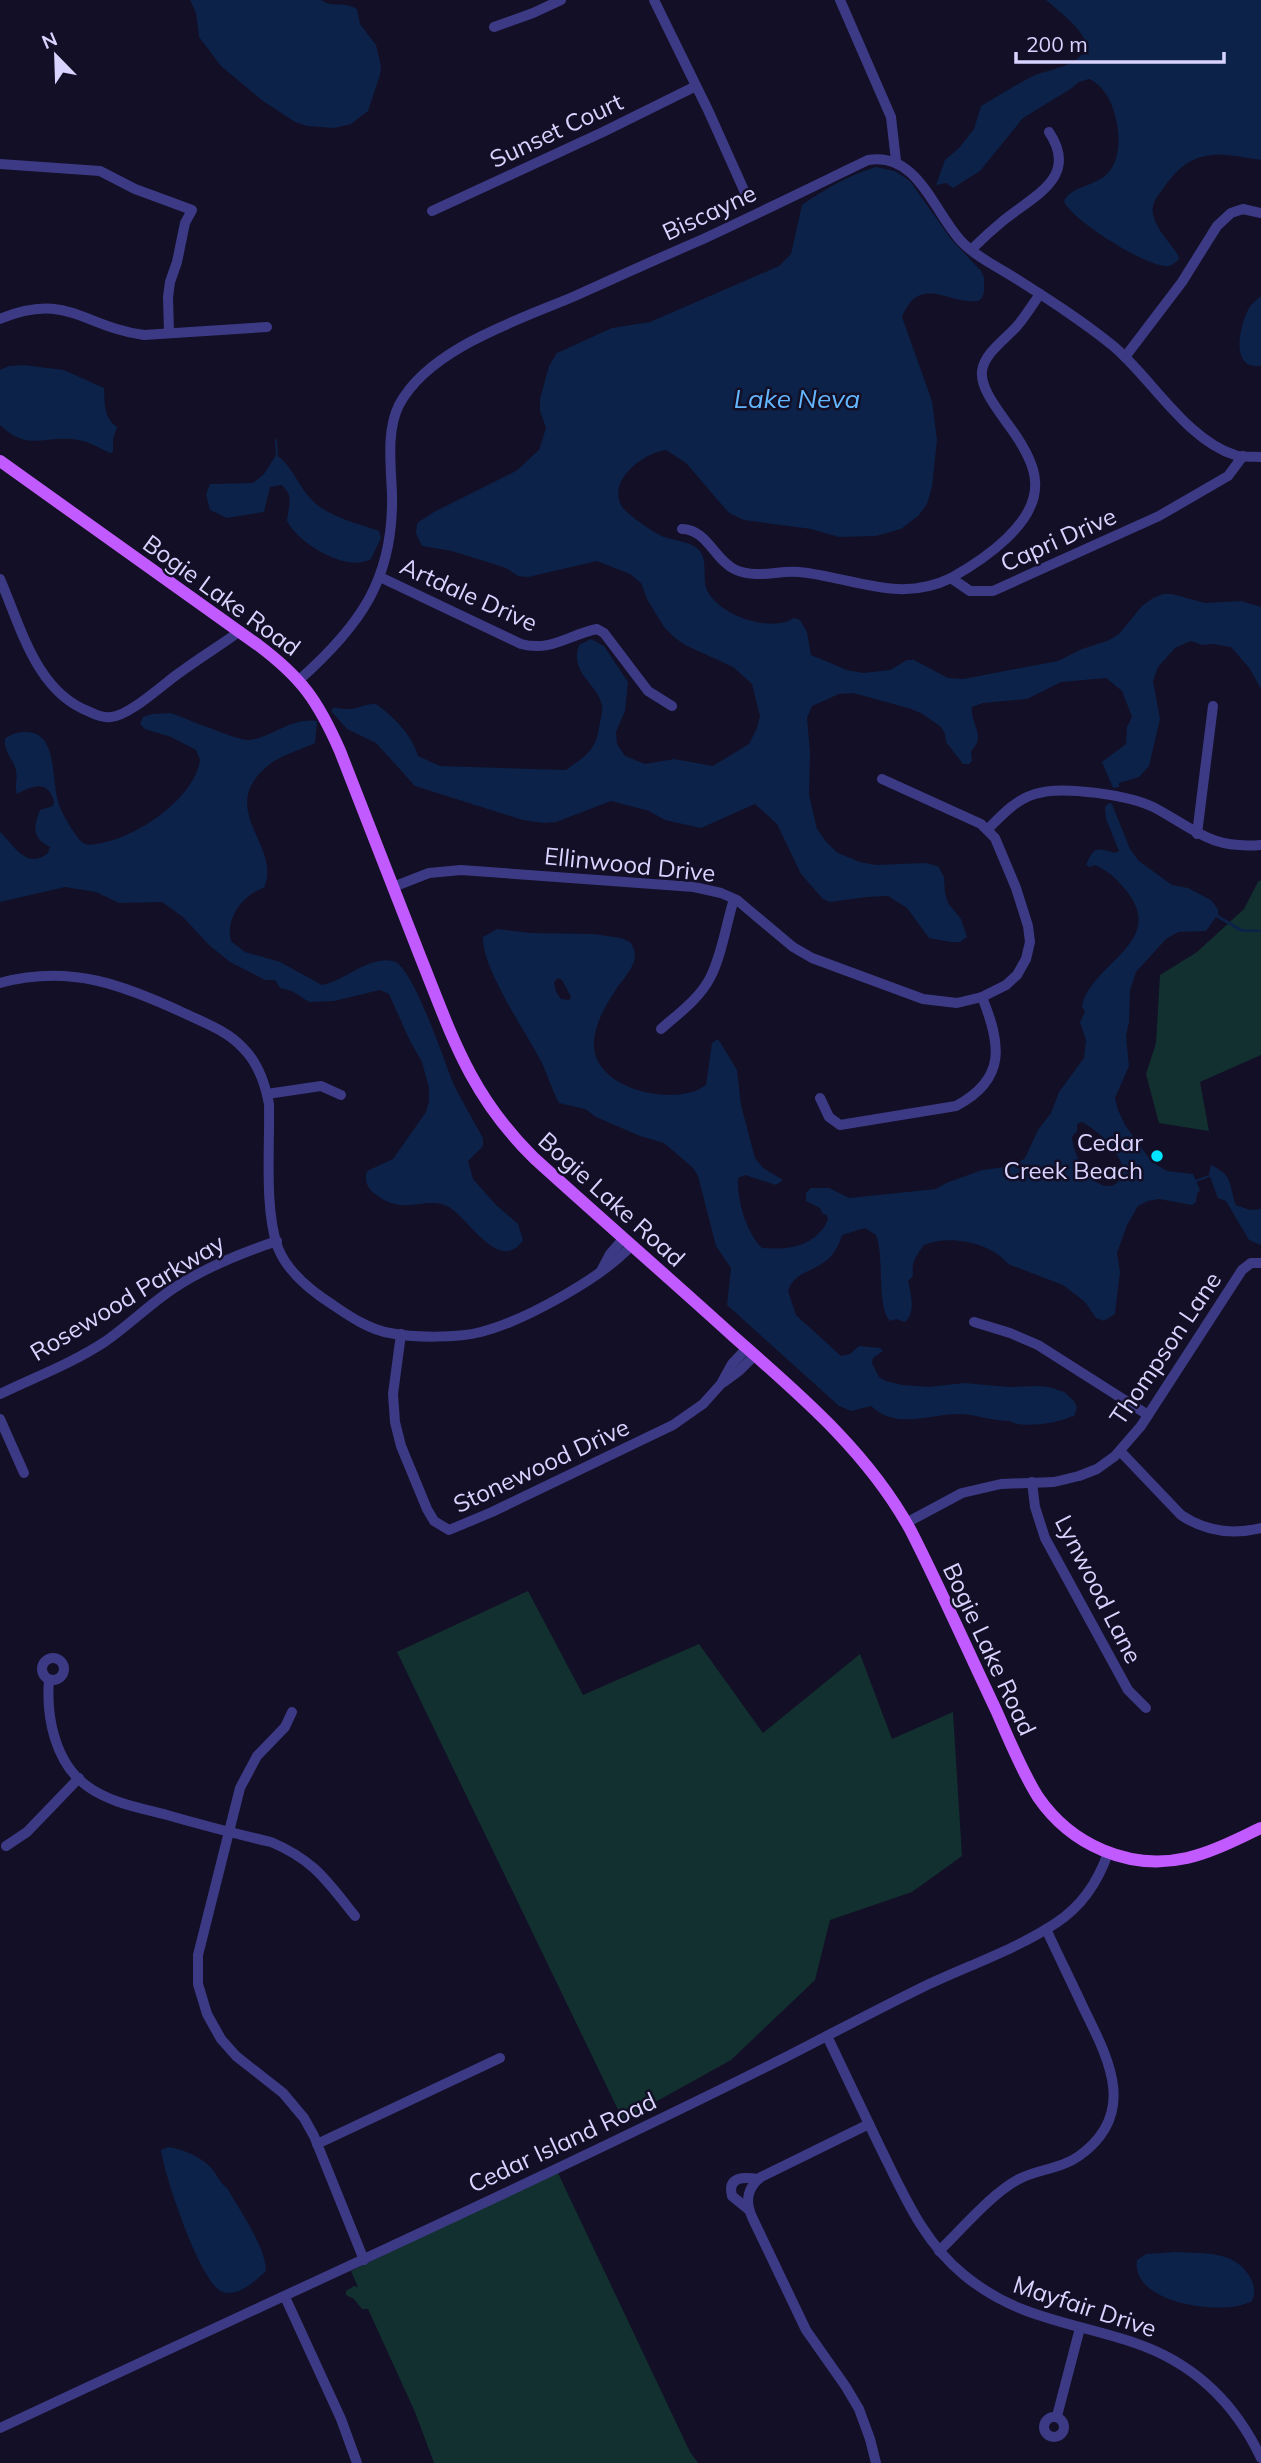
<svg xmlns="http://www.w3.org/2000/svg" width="1261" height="2463" font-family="Mulish,sans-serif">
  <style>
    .green { fill: #12302f }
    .water { fill: #0c2248; fill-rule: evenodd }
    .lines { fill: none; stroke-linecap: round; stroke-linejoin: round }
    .stream { stroke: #0c2248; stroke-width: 2 }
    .minor { stroke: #3d3a85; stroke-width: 10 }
    .major { stroke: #c25bff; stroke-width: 12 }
    .poi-dot { fill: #00e5ff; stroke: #130f26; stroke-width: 2.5 }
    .labels { text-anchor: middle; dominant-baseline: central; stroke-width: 5; stroke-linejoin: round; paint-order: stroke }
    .street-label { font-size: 24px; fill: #d9d4ff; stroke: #130f26 }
    .poi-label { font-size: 24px; fill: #d9d4ff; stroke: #130f26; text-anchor: end }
    .water-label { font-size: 26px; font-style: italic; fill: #62b6ff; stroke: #130f26 }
  </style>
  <rect width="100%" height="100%" fill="#130f26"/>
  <g class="green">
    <path d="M1261 880V1055L1200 1082 1209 1131 1159 1123 1146 1074 1156 1043 1160 975 1197 952 1244 909 1258 882Z"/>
    <path d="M528 1591 583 1695 699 1644 763 1733 860 1654 892 1739 953 1712 962 1856 912 1892 830 1920 815 1980 731 2060 623 2120 397 1652Z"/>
    <path d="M557 2171 690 2452 698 2463H434L415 2412 368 2309H362L354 2299 346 2295V2291L354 2286 358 2287 351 2271Z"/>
  </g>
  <g class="water">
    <path d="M190 0H321C335 9 340 0 357 9L360 24 376 45 381 66 380 75 368 111 351 124 334 128 307 126 295 122 263 101 221 66 199 37 196 13Z"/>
    <path d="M1046 0H1261V160C1215 152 1191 147 1162 190 1157 197 1151 204 1153 214 1156 230 1170 242 1178 255L1179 259C1175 263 1171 267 1165 266 1142 264 1075 222 1064 202 1068 187 1097 186 1109 172 1128 150 1117 90 1089 79L1079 82 1072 88 1023 118 980 171 953 188 946 183 936 185 945 160 959 148 974 129 981 106C998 96 1015 85 1033 76 1048 69 1085 66 1085 44 1086 31 1055 8 1046 0Z"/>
    <path d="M876 167 895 171 910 181 951 239 981 271 984 278V292L982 298 978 301C949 305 920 273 902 317L932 401 937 440 932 487 927 504 919 515 901 529 876 536 839 537 811 529 744 520 729 513 686 463 666 450C644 453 608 479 621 505 626 514 654 533 664 537 675 541 690 541 699 550 709 561 701 580 708 592 721 616 771 633 794 618L800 620 807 632 811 655 847 670 863 673 890 670 907 660H914L948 678 963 679 1058 661 1082 649 1107 641 1119 634 1142 606 1153 598 1163 594H1172L1205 603 1241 601 1261 607V689L1250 669 1231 647 1213 644 1202 645 1191 641 1186 643 1175 648 1158 667 1153 681 1160 719 1149 766 1139 777 1119 783V787L1113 788 1102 762 1126 744 1127 727 1132 717 1122 691 1106 678 1061 682 1027 699 983 703 972 707C970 724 987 736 971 751L972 761 969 764H963L946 742 945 734 941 727 921 713 908 708 853 693 839 694 812 706 807 718 810 752 809 795 817 829 827 843 838 853 860 862 876 865 925 863 938 866 944 877 945 893 948 903 961 919 967 937 960 942H950L929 938 907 908 888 896 867 897 830 902 823 899 801 874 777 824 755 804 701 828 665 820 649 811 611 801 556 822 544 823 523 820 415 786 376 743 347 729 331 711 333 708C337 707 341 709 345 709 356 710 365 703 376 704 394 717 412 735 418 756L440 766 566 770C588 754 596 751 600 722 601 717 603 711 602 705 597 683 569 673 579 645L591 639 604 646 628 682 625 711 616 732 617 744 625 756 645 764 674 759 713 766 749 744 757 728 760 716 752 684 733 667 685 645 675 638 664 627 647 599 641 583 630 574 597 561 528 577 518 576 506 568 452 551 422 546 416 533 417 524 420 521 434 512 516 471 539 450 546 428 540 411V399L549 366 557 353 612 328 650 322 779 266 791 254 802 205C825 189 849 175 876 167Z"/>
    <path d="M1261 296V366C1229 370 1240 325 1249 308 1252 303 1257 300 1261 296Z"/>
    <path d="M23 365 64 370 104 388C105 403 103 417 117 427L113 439V452L110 453C99 448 90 442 79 440 45 434 29 453 0 425V370L9 366Z"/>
    <path d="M276 455C291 464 298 485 310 498 328 518 356 522 379 531L381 538 371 559C347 573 299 544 287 521 288 507 295 495 281 485L270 487 264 512 227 518 210 510 206 494 210 484 253 483 264 474Z"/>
    <path d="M170 713C186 718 238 741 249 740 272 738 290 717 317 721L315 743C301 750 283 754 270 764 213 809 283 845 264 888 243 894 225 919 231 941L245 952 280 962 322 985C345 981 368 956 393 961 413 965 445 1064 454 1085 463 1103 473 1120 483 1138V1146L468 1161 473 1179 496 1205 518 1224 523 1240C499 1276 466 1214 447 1206 425 1196 403 1217 375 1194 367 1188 364 1180 367 1171L393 1159 426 1112 429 1101V1088L422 1062 410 1041 389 994 380 990 334 1001 309 1002 292 991 280 988 275 980H265L230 962 209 945 183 917 162 902 119 903 96 892 65 887 0 902V832C13 844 27 871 48 853L50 847C32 838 33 827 40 810L53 806 54 802C48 779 32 786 17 794 14 785 18 779 16 771 14 759 3 752 5 739 11 734 17 732 25 732 58 731 51 778 58 801 60 811 75 836 82 842 87 847 96 844 102 843 138 836 194 799 200 760L196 750 171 737 145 729 140 724 143 717 152 714Z"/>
    <path d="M1109 803 1112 804 1130 849 1139 861 1172 885 1188 888 1211 900 1218 909V915L1242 929 1261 930V932H1241L1216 917 1206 931 1179 932 1167 938 1136 972 1130 990 1129 1022 1126 1036 1129 1066 1115 1098 1118 1110 1125 1125 1152 1162 1167 1171 1193 1174 1200 1190 1197 1194 1196 1202 1192 1205 1159 1199 1148 1201 1138 1206 1127 1225 1117 1253 1120 1272 1115 1314 1104 1321 1096 1318 1085 1302 1063 1285 1008 1264C992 1243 949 1234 924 1245 916 1256 911 1262 913 1276L908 1281C911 1294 916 1312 905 1322L896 1319 890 1321C876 1306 885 1259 876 1235L865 1228 842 1235C839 1245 833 1257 823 1263 810 1272 793 1274 788 1291L796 1315 841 1356 850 1354 859 1346 880 1348 883 1351 873 1358 872 1363 879 1377 886 1381 902 1385 929 1387 964 1383 1008 1387 1037 1386 1049 1387 1064 1392 1074 1401 1077 1407 1074 1417 1072 1416C1061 1423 1020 1429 1010 1421 993 1421 978 1415 961 1414 931 1413 897 1431 871 1406L851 1411 839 1406 727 1305 731 1268 716 1246 698 1176 693 1168 664 1143 640 1136 596 1117 585 1109 559 1103C552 1090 548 1076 542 1063 526 1032 482 969 483 937L497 929 530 933 594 934 621 938 630 942C633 946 635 951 635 957 634 967 625 977 619 985 608 1001 594 1024 594 1044 593 1090 676 1108 706 1085L712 1043 718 1039 737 1070 741 1105 755 1158 763 1168 783 1180 776 1185 745 1175 738 1178C737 1200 746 1232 762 1248 789 1250 815 1247 828 1220L827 1215 823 1214 820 1208 806 1201V1193L811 1188H829L849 1198 936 1189 946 1183 982 1170 1013 1166 1025 1158 1038 1130 1051 1113 1059 1092 1084 1058 1086 1040 1080 1022 1085 1012 1082 1006C1090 964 1166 943 1128 893 1118 880 1110 872 1095 865L1090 867 1086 865C1094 846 1097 848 1115 853L1119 851 1106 819 1105 807ZM558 978 562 980 571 997 569 1000 561 999 556 992 554 982ZM1082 1122C1100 1132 1123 1153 1124 1176 1120 1179 1116 1185 1111 1186 1089 1188 1073 1154 1072 1137L1077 1131V1124Z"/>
    <path d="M1211 1165C1234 1176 1228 1183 1236 1205L1250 1210 1261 1209V1245L1249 1240 1226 1201 1218 1198 1209 1174Z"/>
    <path d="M168 2147C183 2149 204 2158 213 2170 218 2177 220 2183 227 2188 239 2209 266 2247 266 2271 256 2280 239 2297 223 2292 201 2286 164 2174 161 2150Z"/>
    <path d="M1175 2252C1202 2254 1236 2249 1251 2279 1255 2287 1255 2293 1252 2301 1225 2317 1130 2304 1137 2260L1146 2254Z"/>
  </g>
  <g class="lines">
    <g class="stream">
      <path d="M276 440 277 455"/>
      <path d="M1196 1181 1209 1176"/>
    </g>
    <g class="minor">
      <path d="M654 0 708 110 747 197"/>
      <path d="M840 0 891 117 896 161"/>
      <path d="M494 27 533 13 561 0"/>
      <path d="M0 164 100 171 135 189 192 210 185 223 177 262 170 282 168 297 169 333"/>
      <path d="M432 211 603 132 696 86"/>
      <path d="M972 249C982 239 993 229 1004 220 1035 195 1079 177 1049 132"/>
      <path d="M0 319C66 291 84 327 144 335L267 327"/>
      <path d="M1125 357 1182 282 1217 226 1231 213 1243 209 1261 213"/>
      <path d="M682 529C707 529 715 561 736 570 758 579 777 570 799 572 852 577 899 604 951 578L970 591H993L1159 516 1228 476 1243 456"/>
      <path d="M380 577 521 644C551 652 568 635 597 629L604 633 648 691 672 706"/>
      <path d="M951 578C983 560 1039 523 1035 481 1034 461 1019 439 1007 423 998 410 980 388 982 371 984 353 1007 338 1018 325 1026 315 1033 304 1040 294"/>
      <path d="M0 579C21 627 36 692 90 712 96 715 104 718 111 717 130 716 165 682 182 671 201 657 221 645 240 631"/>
      <path d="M299 680C360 626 394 579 392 494 391 466 386 431 399 405 429 348 519 320 575 296 617 277 659 258 701 240 757 214 812 187 868 160 918 151 934 213 962 242 976 257 998 267 1015 278 1048 299 1081 320 1112 345 1150 376 1186 440 1235 455 1242 458 1253 456 1261 457"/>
      <path d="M988 829C1002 815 1015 800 1035 794 1061 785 1132 795 1157 809 1197 831 1211 849 1261 845"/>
      <path d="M1197 834 1213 706"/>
      <path d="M393 887 429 873 461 870 694 887 721 893 737 900 793 947 812 958 923 999 957 1003 982 997 1006 985 1017 975 1026 959 1030 942 1028 926 1016 888 995 838 981 824 882 779"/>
      <path d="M0 983C70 964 124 985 186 1014 205 1023 227 1031 242 1047 258 1062 265 1083 269 1104 270 1147 264 1209 278 1248 288 1273 311 1291 333 1305 349 1316 370 1330 390 1333 413 1338 458 1338 481 1332 524 1321 602 1278 632 1245"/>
      <path d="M661 1029C678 1014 699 999 710 978 722 955 726 924 734 899"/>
      <path d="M267 1094 321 1086 341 1095"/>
      <path d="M820 1098 829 1117 840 1125 956 1106C1007 1079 1001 1044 982 997"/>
      <path d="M601 1271 610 1254 624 1238"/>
      <path d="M974 1322 1010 1333 1038 1345 1148 1415"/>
      <path d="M401 1334 393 1394 395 1422 401 1446 427 1509 434 1521 449 1530 492 1512 673 1425 703 1404 721 1384 732 1364 747 1348"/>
      <path d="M724 1382 739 1371 755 1355"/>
      <path d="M0 1394C35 1377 73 1363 106 1341 130 1324 150 1304 174 1288 206 1267 241 1253 277 1241"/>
      <path d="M0 1419 24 1473"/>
      <path d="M1120 1451 1181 1515C1206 1532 1232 1535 1261 1528"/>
      <path d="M1032 1482 1035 1507 1045 1538 1128 1690 1146 1708"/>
      <path d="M906 1523 962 1493 1001 1484 1054 1482 1079 1476 1097 1469 1115 1456 1141 1426 1242 1270 1251 1263H1261"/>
      <circle cx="53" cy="1669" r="11"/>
      <path d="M49 1680C46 1717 55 1763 87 1786 110 1803 141 1808 167 1815 202 1825 236 1834 271 1842 314 1860 327 1881 355 1916"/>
      <path d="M292 1712 285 1727 257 1756 240 1788 198 1955V1984L207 2014 221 2039 236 2056 283 2093 304 2118 314 2136 364 2260"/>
      <path d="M6 1846 27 1832 79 1778"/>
      <path d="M827 2036C845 2073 862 2110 880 2147 903 2193 923 2242 964 2275 1017 2319 1073 2322 1135 2343 1194 2363 1235 2403 1261 2458"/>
      <path d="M869 2124 761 2177C747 2188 745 2201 752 2217L806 2330 846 2387 859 2409 870 2439 876 2463"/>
      <path d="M317 2144 500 2058"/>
      <path d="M748 2209 732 2196C727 2176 744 2177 758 2179"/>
      <path d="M939 2251C963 2228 991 2194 1019 2179 1038 2169 1061 2169 1079 2156 1139 2113 1108 2058 1083 2007 1071 1981 1058 1955 1046 1929"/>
      <path d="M285 2297 341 2419 357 2463"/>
      <path d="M1057 2416 1080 2328"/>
      <circle cx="1054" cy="2427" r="10"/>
      <path d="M0 2428C262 2305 526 2187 784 2058 831 2034 878 2009 925 1986 967 1966 1017 1949 1056 1923 1082 1906 1098 1882 1108 1853"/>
    </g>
    <path class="major" d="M0 461 258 645C302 678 318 701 340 751 367 819 393 888 420 956 452 1036 470 1095 534 1158 600 1218 667 1276 733 1336 800 1395 868 1452 911 1531 941 1590 968 1651 996 1710 1009 1739 1021 1770 1038 1797 1071 1845 1129 1871 1187 1858 1213 1852 1237 1839 1261 1828"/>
  </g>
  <circle class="poi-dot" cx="1157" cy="1156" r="7"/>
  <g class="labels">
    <g class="street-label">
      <text transform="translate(556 130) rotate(-25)">Sunset Court</text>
      <text transform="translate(709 212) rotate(-25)">Biscayne</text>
      <text transform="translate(1058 539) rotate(-24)">Capri Drive</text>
      <text transform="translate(469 594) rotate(24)">Artdale Drive</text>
      <text transform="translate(222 595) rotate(36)">Bogie Lake Road</text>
      <text transform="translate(630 864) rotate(6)">Ellinwood Drive</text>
      <text transform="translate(612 1199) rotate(42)">Bogie Lake Road</text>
      <text transform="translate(127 1297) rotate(-31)">Rosewood Parkway</text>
      <text transform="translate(1165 1348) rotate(-56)">Thompson Lane</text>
      <text transform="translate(541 1465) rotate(-25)">Stonewood Drive</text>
      <text transform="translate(1099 1589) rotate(63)">Lynwood Lane</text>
      <text transform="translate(990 1649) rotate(65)">Bogie Lake Road</text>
      <text transform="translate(562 2142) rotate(-25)">Cedar Island Road</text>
      <text transform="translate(1085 2306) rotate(18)">Mayfair Drive</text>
    </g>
    <g class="poi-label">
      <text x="1143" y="1142">Cedar<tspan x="1143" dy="28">Creek Beach</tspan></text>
    </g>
    <g class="water-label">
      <text x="797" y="398">Lake Neva</text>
    </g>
  </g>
  <g transform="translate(56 56) rotate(337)" stroke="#130f26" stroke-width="5" paint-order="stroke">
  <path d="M0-5L12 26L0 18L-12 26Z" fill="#d9d4ff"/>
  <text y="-10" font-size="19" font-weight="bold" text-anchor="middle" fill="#d9d4ff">N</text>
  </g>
  <path d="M1016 52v10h208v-10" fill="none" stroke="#d9d4ff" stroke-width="3.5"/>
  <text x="1026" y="52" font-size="21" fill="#d9d4ff" stroke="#130f26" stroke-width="5" paint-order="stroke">200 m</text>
</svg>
